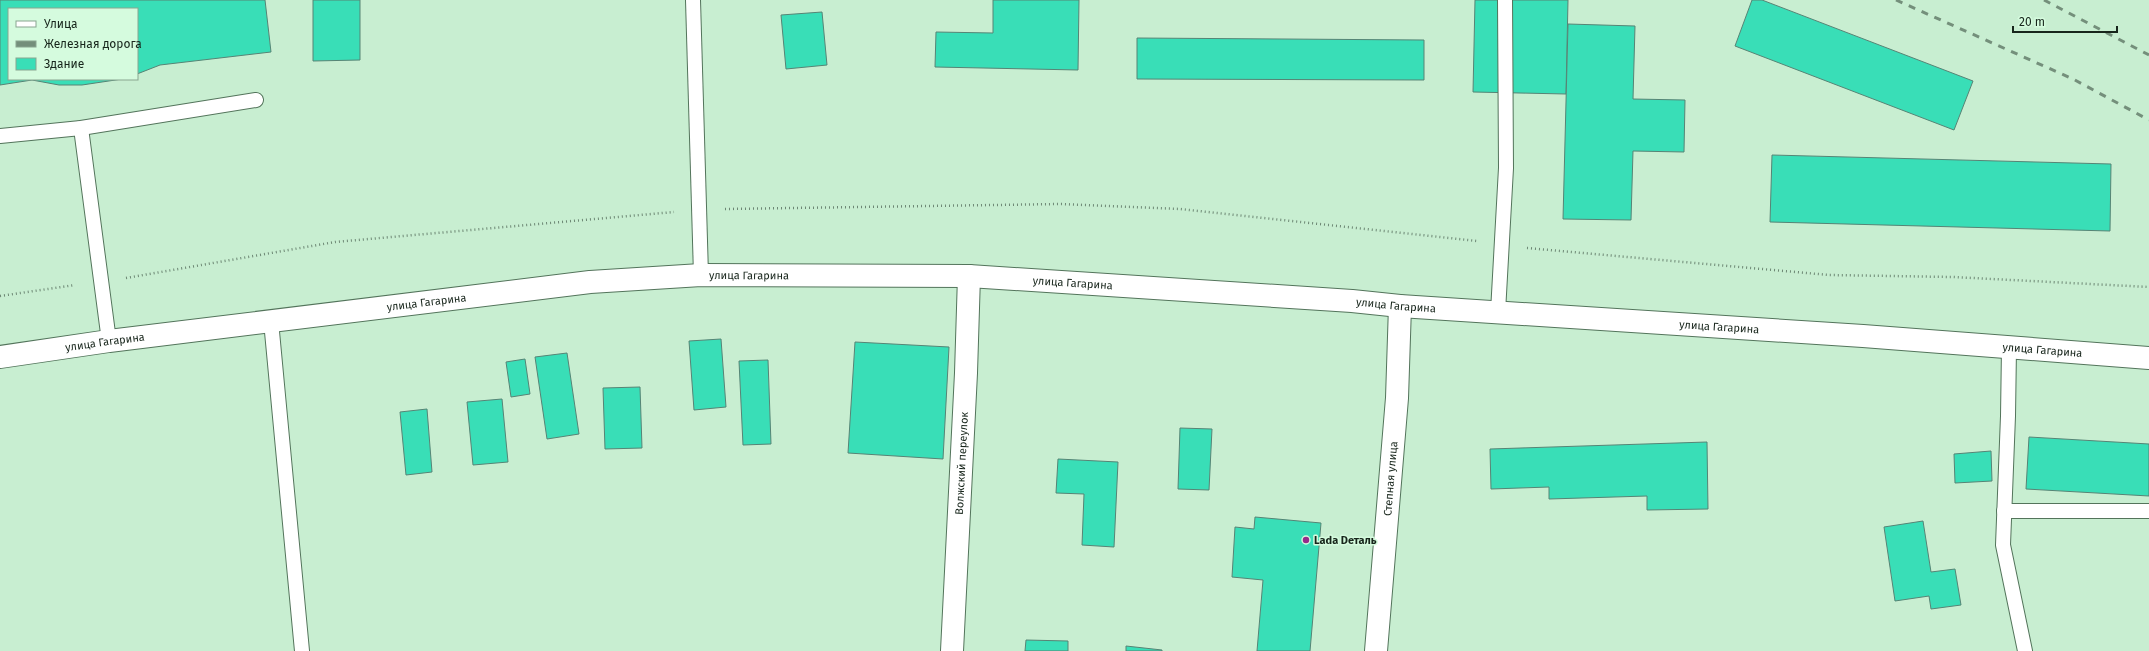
<svg xmlns="http://www.w3.org/2000/svg" width="2149" height="651" font-family="'Fira Sans',sans-serif">
  <style>
    .building { fill: #39deb7; stroke: #568475 }
    .lines { fill: none; stroke-linecap: round; stroke-linejoin: round }
    .service-casing { stroke: #53745b; stroke-width: 16 }
    .minor-casing { stroke: #53745b; stroke-width: 24 }
    .tertiary-casing { stroke: #53745b; stroke-width: 24 }
    .path { stroke: #6d8774; stroke-width: 2.5; stroke-dasharray: 1 3; stroke-linecap: butt }
    .service { stroke: #fff; stroke-width: 14 }
    .minor { stroke: #fff; stroke-width: 22 }
    .tertiary { stroke: #fff; stroke-width: 22 }
    .rail { stroke: #748f7b; stroke-width: 3; stroke-dasharray: 7 7; stroke-linecap: butt }
    .poi-dot { fill: #962a8b; stroke: #d5fbde; stroke-width: 1.5 }
    .labels { text-anchor: middle; dominant-baseline: central; stroke-width: 3; stroke-linejoin: round; paint-order: stroke }
    .street-label { font-size: 11px; fill: #17251b; stroke: #d5fbde }
    .poi-label { font-size: 11px; font-weight: bold; fill: #17251b; stroke: #d5fbde; text-anchor: start }
  </style>
  <rect width="100%" height="100%" fill="#c8eed1"/>
  <g class="building">
    <path d="M0 0H265L271 52 160 65 137 74V9H9V79H122L82 85H59L32 80 0 85Z"/>
    <path d="M313 0H360V60L313 61Z"/>
    <path d="M993 0H1079L1078 70 935 67 936 32 993 33Z"/>
    <path d="M1475 0H1568L1566 94 1473 92Z"/>
    <path d="M1752 0H1762L1973 81 1954 130 1735 46Z"/>
    <path d="M822 12 827 65 786 69 781 15Z"/>
    <path d="M1568 24 1635 26 1633 99 1685 100 1684 152 1633 151 1631 220 1563 219Z"/>
    <path d="M1137 38 1424 40V80L1137 79Z"/>
    <path d="M1772 155 2111 164 2110 231 1770 222Z"/>
    <path d="M721 339 726 407 694 410 689 341Z"/>
    <path d="M855 342 949 347 943 459 848 453Z"/>
    <path d="M567 353 579 434 547 439 535 357Z"/>
    <path d="M525 359 530 394 511 397 506 362Z"/>
    <path d="M768 360 771 444 743 445 739 361Z"/>
    <path d="M640 387 642 448 605 449 603 388Z"/>
    <path d="M502 399 508 462 473 465 467 402Z"/>
    <path d="M427 409 432 472 406 475 400 412Z"/>
    <path d="M1180 428 1212 429 1209 490 1178 489Z"/>
    <path d="M2029 437 2149 444V496L2026 489Z"/>
    <path d="M1707 442 1708 509 1647 510V496L1549 499V487L1491 489 1490 449Z"/>
    <path d="M1991 451 1992 481 1955 483 1954 454Z"/>
    <path d="M1058 459 1118 462 1114 547 1082 545 1084 494 1056 493Z"/>
    <path d="M1255 517 1321 523 1310 651H1257L1263 580 1232 577 1235 527 1254 529Z"/>
    <path d="M1923 521 1931 572 1955 569 1961 605 1931 609 1929 596 1895 601 1884 527Z"/>
    <path d="M1026 640 1068 641V651H1025Z"/>
    <path d="M1126 646 1162 650V651H1126Z"/>
  </g>
  <g class="lines">
    <defs>
      <g id="service">
        <path d="M693 0 701 275"/>
        <path d="M81 128 109 341"/>
        <path d="M0 136 81 128 256 100"/>
        <path d="M1498 312 1506 168 1505 0"/>
        <path d="M271 321 302 651"/>
        <path d="M2009 348 2008 416 2003 545 2025 651"/>
        <path d="M2004 511H2149"/>
      </g>
      <g id="minor">
        <path id="s1" d="M952 651 966 373 969 276"/>
      </g>
      <g id="tertiary">
        <path id="s2" d="M0 357 109 341 590 282 701 275 969 276 1352 301 1400 306 1863 336 2149 358"/>
        <path id="s3" d="M1376 651 1397 398 1400 306"/>
      </g>
    </defs>
    <use href="#service" class="service-casing"/>
    <use href="#minor" class="minor-casing"/>
    <use href="#tertiary" class="tertiary-casing"/>
    <g class="path">
      <path d="M725 209 1061 204 1180 209 1477 241"/>
      <path d="M1527 248 1829 275 1953 277 2149 287"/>
      <path d="M126 278 335 242 674 212"/>
      <path d="M0 296 75 285"/>
    </g>
    <use href="#service" class="service"/>
    <use href="#minor" class="minor"/>
    <use href="#tertiary" class="tertiary"/>
    <g class="rail">
      <path d="M1896 0 2073 79 2149 120"/>
      <path d="M2044 0 2149 55"/>
    </g>
  </g>
  <circle class="poi-dot" cx="1306" cy="540" r="4"/>
  <g class="labels">
    <g class="street-label">
      <text stroke="none"><textPath href="#s2" startOffset="754">улица Гагарина</textPath></text>
      <text stroke="none"><textPath href="#s2" startOffset="1078">улица Гагарина</textPath></text>
      <text stroke="none"><textPath href="#s2" startOffset="430">улица Гагарина</textPath></text>
      <text stroke="none"><textPath href="#s2" startOffset="1402">улица Гагарина</textPath></text>
      <text stroke="none"><textPath href="#s2" startOffset="1726">улица Гагарина</textPath></text>
      <text stroke="none"><textPath href="#s2" startOffset="106">улица Гагарина</textPath></text>
      <text stroke="none"><textPath href="#s2" startOffset="2050">улица Гагарина</textPath></text>
      <text stroke="none"><textPath href="#s1" startOffset="188">Волжский переулок</textPath></text>
      <text stroke="none"><textPath href="#s3" startOffset="173">Степная улица</textPath></text>
    </g>
    <g class="poi-label">
      <text x="1314" y="540">Lada Dеталь</text>
    </g>
  </g>
  <rect x="8" y="8" width="130" height="72" fill="#d5fbde" stroke="#89a590"/>
  <rect x="16" y="21" width="20" height="6" fill="#ffffff" stroke="#89a590"/>
  <text x="44" y="28" font-size="12" fill="#17251b">Улица</text>
  <rect x="16" y="41" width="20" height="6" fill="#748f7b" stroke="#89a590"/>
  <text x="44" y="48" font-size="12" fill="#17251b">Железная дорога</text>
  <rect x="16" y="58" width="20" height="12" fill="#39deb7" stroke="#89a590"/>
  <text x="44" y="68" font-size="12" fill="#17251b">Здание</text>
  <path d="M2013 26v6h104v-6" fill="none" stroke="#17251b" stroke-width="2"/>
  <text x="2019" y="26" font-size="12" fill="#17251b" stroke="#d5fbde" stroke-width="3" paint-order="stroke">20 m</text>
</svg>
